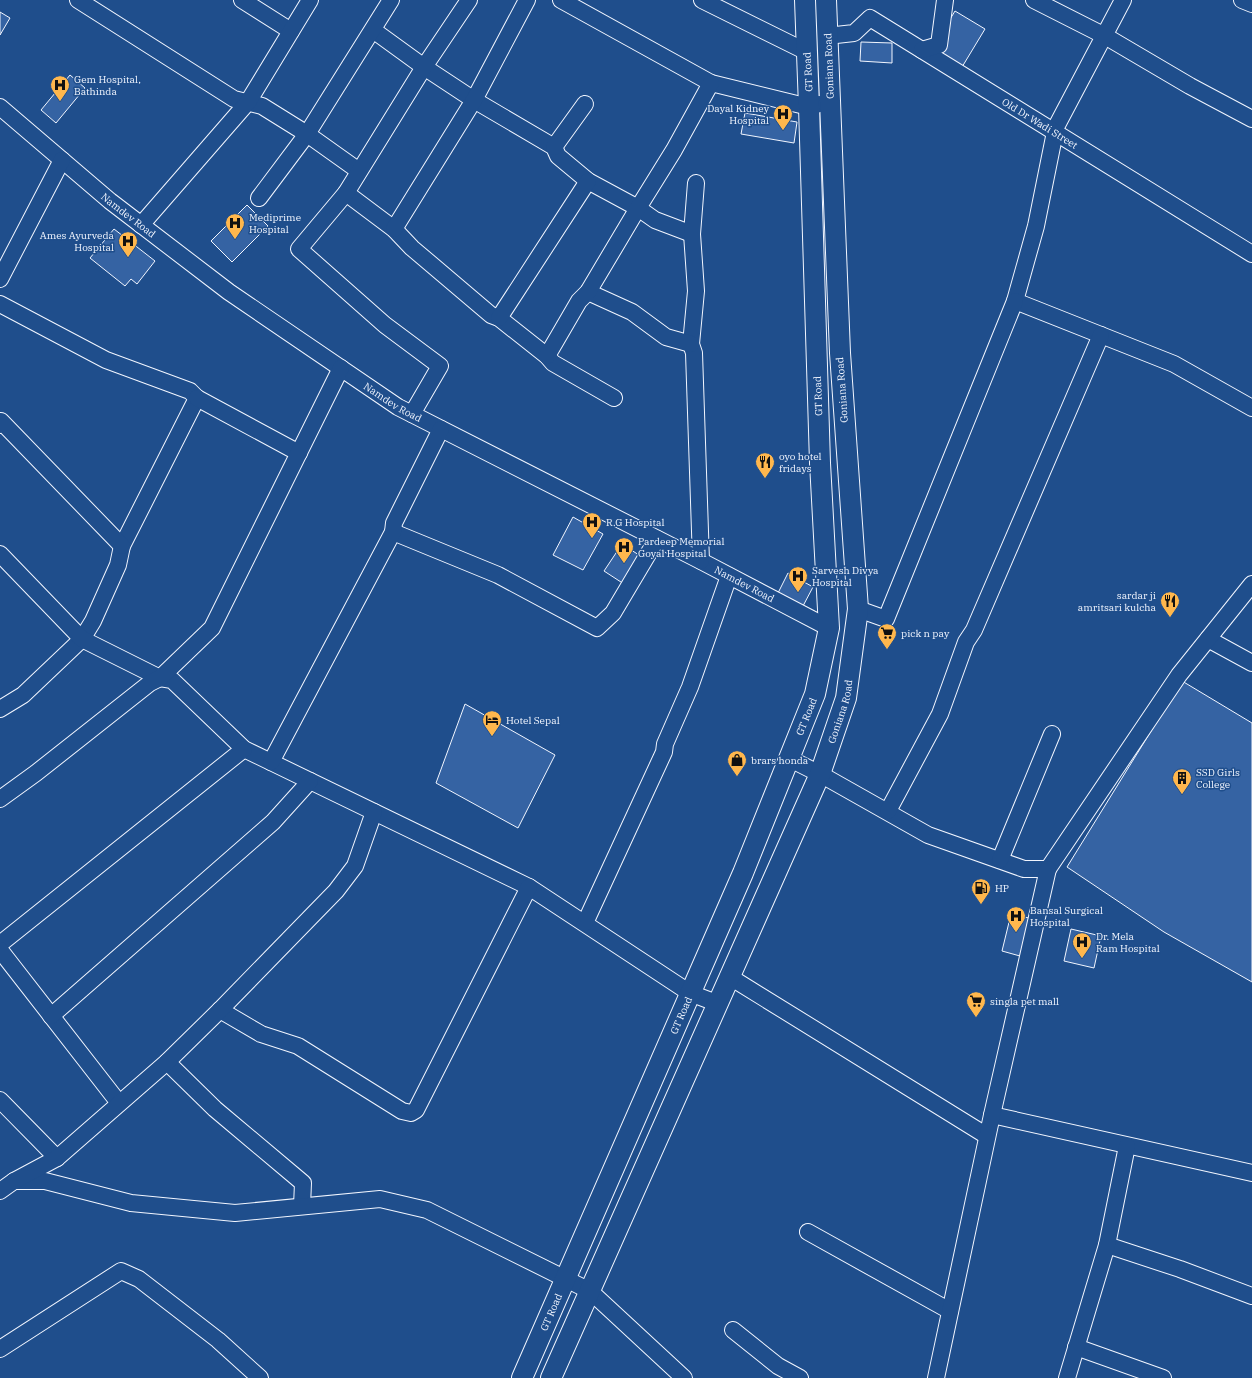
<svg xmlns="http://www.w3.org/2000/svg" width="1252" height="1378" font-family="'IBM Plex Serif',serif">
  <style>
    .building { fill: #3563a3; stroke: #f2f6ff }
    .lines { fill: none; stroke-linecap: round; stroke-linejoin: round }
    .minor-casing { stroke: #f2f6ff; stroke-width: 18 }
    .major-casing { stroke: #f2f6ff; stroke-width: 22 }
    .minor { stroke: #1f4e8c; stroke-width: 16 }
    .major { stroke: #1f4e8c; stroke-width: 20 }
    .labels { text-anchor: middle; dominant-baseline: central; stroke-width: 3; stroke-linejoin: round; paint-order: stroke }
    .street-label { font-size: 10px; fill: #f2f6ff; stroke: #1f4e8c }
    .poi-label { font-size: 10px; fill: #f2f6ff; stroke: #1f4e8c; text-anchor: start }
  </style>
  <rect width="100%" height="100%" fill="#1f4e8c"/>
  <g class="building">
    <path d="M955 11 985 29 959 72 929 54Z"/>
    <path d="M0 12 10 18 0 35Z"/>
    <path d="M861 42 892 43V63L860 61Z"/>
    <path d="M70 75 85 88 56 123 41 110Z"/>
    <path d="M745 113 797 122 794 143 741 134Z"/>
    <path d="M247 205 268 226 232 262 211 241Z"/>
    <path d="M114 229 155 261 137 284 131 279 125 286 90 258Z"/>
    <path d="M573 517 603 534 583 570 553 555Z"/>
    <path d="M622 544 642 557 624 584 604 571Z"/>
    <path d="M788 573 813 587 803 606 778 593Z"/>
    <path d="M1182 681 1252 723V982L1164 932 1067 867Z"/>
    <path d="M465 704 555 755 518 828 436 783Z"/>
    <path d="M1011 914 1029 918 1020 956 1002 951Z"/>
    <path d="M1071 929 1101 936 1094 968 1064 961Z"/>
  </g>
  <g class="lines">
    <defs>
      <g id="minor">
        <path d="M78 0 234 99 262 106 307 134 359 171"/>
        <path d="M242 0 291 31"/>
        <path d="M561 0 711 83 809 107 819 104"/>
        <path d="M702 0 807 52"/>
        <path d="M1034 0 1105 36 1190 86 1252 119"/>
        <path d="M1123 0 1056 127 1036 226 1015 301 1174 364 1252 408"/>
        <path d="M1242 0 1252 4"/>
        <path d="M373 30 424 67 474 100 554 147 558 156 588 181 638 208 655 220 692 234"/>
        <path id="s1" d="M827 36 854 33 870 18 1252 254"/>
        <path d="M922 50 939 45 945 0"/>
        <path id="s2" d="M0 107 110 201 229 292 398 407 701 561 829 628"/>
        <path d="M554 147 585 104"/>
        <path d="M696 183 692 234 696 291 691 344 694 353 701 561"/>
        <path d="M346 193 394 229 412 248 491 315 499 318 547 356 553 363 614 398"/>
        <path d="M259 198 307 134 391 0"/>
        <path d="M141 225 248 102 310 0"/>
        <path d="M394 229 474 100 527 0"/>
        <path d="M0 279 62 160"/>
        <path d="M588 292 632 312 666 337 691 344"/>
        <path d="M0 304 106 360 190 391 197 398 122 546 118 565 93 621 82 639 23 695 0 709"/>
        <path d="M499 318 588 181"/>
        <path d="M547 356 579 301 588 292 638 208 674 150 711 83"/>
        <path d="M197 398 299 453"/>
        <path d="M412 414 440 366 385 325 299 249 346 193 424 67 469 0"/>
        <path d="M0 425 1 421 122 546"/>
        <path d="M393 532 498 575 597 628 613 613 657 539"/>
        <path d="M0 554 82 639 160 678 172 680 244 749 529 887 690 993 719 1004"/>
        <path d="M858 609 886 619 1015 301"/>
        <path d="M1208 639 1252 663"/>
        <path d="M788 758 820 774 928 835 1024 869H1048L1179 675 1252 584"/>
        <path d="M271 762 393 532 394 523 441 429"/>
        <path d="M0 799 36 773 150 683 160 678 212 628 341 368"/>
        <path d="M888 811 940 714 966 642 974 630 1101 335"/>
        <path d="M1000 860 1052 734"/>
        <path d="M585 923 664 752 665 744 690 687 729 576"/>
        <path d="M0 944 244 749"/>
        <path d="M0 950 119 1103"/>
        <path d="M730 977 987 1136"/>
        <path d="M220 1010 261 1034 298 1046 402 1111 411 1113 416 1110 529 887"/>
        <path d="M51 1016 273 822 310 781"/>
        <path d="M167 1062 215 1109 303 1183 302 1206"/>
        <path d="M0 1100 57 1158"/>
        <path d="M992 1115 1252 1173"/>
        <path d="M14 1181H45L131 1203 235 1213 380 1199 427 1210 590 1291 684 1378"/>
        <path d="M0 1191 14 1181 57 1158 167 1062 220 1010 336 891 355 866 374 812"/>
        <path d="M808 1232 950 1311"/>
        <path d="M1107 1245 1180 1269 1252 1296"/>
        <path d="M733 1330 778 1366 800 1378"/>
        <path d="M1076 1347 1163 1378"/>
        <path d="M0 1349 121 1271 139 1279 218 1340 260 1378"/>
        <path d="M936 1378 992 1115 1048 869"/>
        <path d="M1067 1378 1107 1245 1127 1146"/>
      </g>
      <g id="major">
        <path id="s3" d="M522 1378 743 873 815 694 829 628 820 463 809 107 805 0"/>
        <path id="s4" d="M551 1378 820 774 846 698 858 609 840 353 826 0"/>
      </g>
    </defs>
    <use href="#minor" class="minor-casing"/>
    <use href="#major" class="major-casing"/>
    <use href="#minor" class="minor"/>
    <use href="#major" class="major"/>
  </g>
  <defs>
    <symbol id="hospital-pin" viewBox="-11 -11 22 30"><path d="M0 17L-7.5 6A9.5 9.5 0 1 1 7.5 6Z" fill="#ffb74d" stroke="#1f4e8c"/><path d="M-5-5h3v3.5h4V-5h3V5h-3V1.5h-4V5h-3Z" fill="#111"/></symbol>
    <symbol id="restaurant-pin" viewBox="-11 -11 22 30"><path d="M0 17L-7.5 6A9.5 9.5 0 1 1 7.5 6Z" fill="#ffb74d" stroke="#1f4e8c"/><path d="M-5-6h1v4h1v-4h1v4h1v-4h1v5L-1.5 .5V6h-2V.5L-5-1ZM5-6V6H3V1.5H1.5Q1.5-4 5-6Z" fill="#111"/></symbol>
    <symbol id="supermarket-pin" viewBox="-11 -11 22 30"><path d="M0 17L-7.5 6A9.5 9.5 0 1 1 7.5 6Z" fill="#ffb74d" stroke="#1f4e8c"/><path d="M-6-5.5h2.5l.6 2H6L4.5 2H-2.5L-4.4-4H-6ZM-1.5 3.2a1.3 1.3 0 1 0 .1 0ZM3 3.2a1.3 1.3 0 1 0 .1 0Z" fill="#111"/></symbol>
    <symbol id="hotel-pin" viewBox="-11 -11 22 30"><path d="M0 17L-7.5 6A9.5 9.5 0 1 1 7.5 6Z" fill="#ffb74d" stroke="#1f4e8c"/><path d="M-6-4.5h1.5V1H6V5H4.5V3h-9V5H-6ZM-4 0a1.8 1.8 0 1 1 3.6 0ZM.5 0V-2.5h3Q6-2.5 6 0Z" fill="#111"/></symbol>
    <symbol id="shop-pin" viewBox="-11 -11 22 30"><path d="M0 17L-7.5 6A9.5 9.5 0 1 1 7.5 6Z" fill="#ffb74d" stroke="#1f4e8c"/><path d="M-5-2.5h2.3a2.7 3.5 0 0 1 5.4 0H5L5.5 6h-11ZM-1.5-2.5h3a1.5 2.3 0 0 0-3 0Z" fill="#111"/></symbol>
    <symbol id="building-pin" viewBox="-11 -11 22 30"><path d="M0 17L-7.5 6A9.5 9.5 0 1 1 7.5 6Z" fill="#ffb74d" stroke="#1f4e8c"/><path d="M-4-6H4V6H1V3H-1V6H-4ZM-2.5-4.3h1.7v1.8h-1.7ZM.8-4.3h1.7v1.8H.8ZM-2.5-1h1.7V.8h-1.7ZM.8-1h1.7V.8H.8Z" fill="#111"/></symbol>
    <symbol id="fuel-pin" viewBox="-11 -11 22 30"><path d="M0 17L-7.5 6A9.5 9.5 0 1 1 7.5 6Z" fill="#ffb74d" stroke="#1f4e8c"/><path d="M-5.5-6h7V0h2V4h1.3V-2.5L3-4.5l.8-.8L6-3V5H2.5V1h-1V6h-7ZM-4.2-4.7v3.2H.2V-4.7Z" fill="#111"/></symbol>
  </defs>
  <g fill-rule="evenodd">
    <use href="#hospital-pin" x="49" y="74" width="22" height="30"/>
    <use href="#hospital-pin" x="772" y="103" width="22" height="30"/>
    <use href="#hospital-pin" x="224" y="212" width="22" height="30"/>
    <use href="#hospital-pin" x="117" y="230" width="22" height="30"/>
    <use href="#restaurant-pin" x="754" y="451" width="22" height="30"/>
    <use href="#hospital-pin" x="581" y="511" width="22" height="30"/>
    <use href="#hospital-pin" x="613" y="536" width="22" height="30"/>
    <use href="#hospital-pin" x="787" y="565" width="22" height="30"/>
    <use href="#restaurant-pin" x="1159" y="590" width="22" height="30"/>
    <use href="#supermarket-pin" x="876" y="622" width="22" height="30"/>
    <use href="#hotel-pin" x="481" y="709" width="22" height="30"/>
    <use href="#shop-pin" x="726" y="749" width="22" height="30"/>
    <use href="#building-pin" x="1171" y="767" width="22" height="30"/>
    <use href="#fuel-pin" x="970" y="877" width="22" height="30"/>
    <use href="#hospital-pin" x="1005" y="905" width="22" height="30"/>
    <use href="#hospital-pin" x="1071" y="931" width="22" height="30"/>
    <use href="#supermarket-pin" x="965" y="990" width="22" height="30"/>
  </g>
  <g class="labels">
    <g class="street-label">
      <text transform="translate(829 66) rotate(-92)">Goniana Road</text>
      <text transform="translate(808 72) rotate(-93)">GT Road</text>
      <text stroke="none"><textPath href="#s1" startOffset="249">Old Dr Wadi Street</textPath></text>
      <text stroke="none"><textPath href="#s2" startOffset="168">Namdev Road</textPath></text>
      <text transform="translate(842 390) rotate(-94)">Goniana Road</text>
      <text transform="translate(818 396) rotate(-92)">GT Road</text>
      <text stroke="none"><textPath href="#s2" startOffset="492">Namdev Road</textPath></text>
      <text stroke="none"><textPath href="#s2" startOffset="888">Namdev Road</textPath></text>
      <text stroke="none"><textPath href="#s4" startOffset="727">Goniana Road</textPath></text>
      <text stroke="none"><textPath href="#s3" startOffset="720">GT Road</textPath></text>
      <text stroke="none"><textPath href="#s3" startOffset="396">GT Road</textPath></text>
      <text stroke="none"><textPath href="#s3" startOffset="72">GT Road</textPath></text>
    </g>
    <g class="poi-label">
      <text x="74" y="79">Gem Hospital,<tspan x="74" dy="12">Bathinda</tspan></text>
      <text x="769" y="108" text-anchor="end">Dayal Kidney<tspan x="769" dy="12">Hospital</tspan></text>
      <text x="249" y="217">Mediprime<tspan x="249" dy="12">Hospital</tspan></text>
      <text x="114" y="235" text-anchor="end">Ames Ayurveda<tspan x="114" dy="12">Hospital</tspan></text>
      <text x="779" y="456">oyo hotel<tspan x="779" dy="12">fridays</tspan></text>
      <text x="606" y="522">R.G Hospital</text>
      <text x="638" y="541">Pardeep Memorial<tspan x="638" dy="12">Goyal Hospital</tspan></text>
      <text x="812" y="570">Sarvesh Divya<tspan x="812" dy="12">Hospital</tspan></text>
      <text x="1156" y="595" text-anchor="end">sardar ji<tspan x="1156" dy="12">amritsari kulcha</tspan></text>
      <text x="901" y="633">pick n pay</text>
      <text x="506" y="720">Hotel Sepal</text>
      <text x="751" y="760">brars honda</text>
      <text x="1196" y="772">SSD Girls<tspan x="1196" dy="12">College</tspan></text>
      <text x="995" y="888">HP</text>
      <text x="1030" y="910">Bansal Surgical<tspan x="1030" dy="12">Hospital</tspan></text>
      <text x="1096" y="936">Dr. Mela<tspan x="1096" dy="12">Ram Hospital</tspan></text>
      <text x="990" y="1001">singla pet mall</text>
    </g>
  </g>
</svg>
